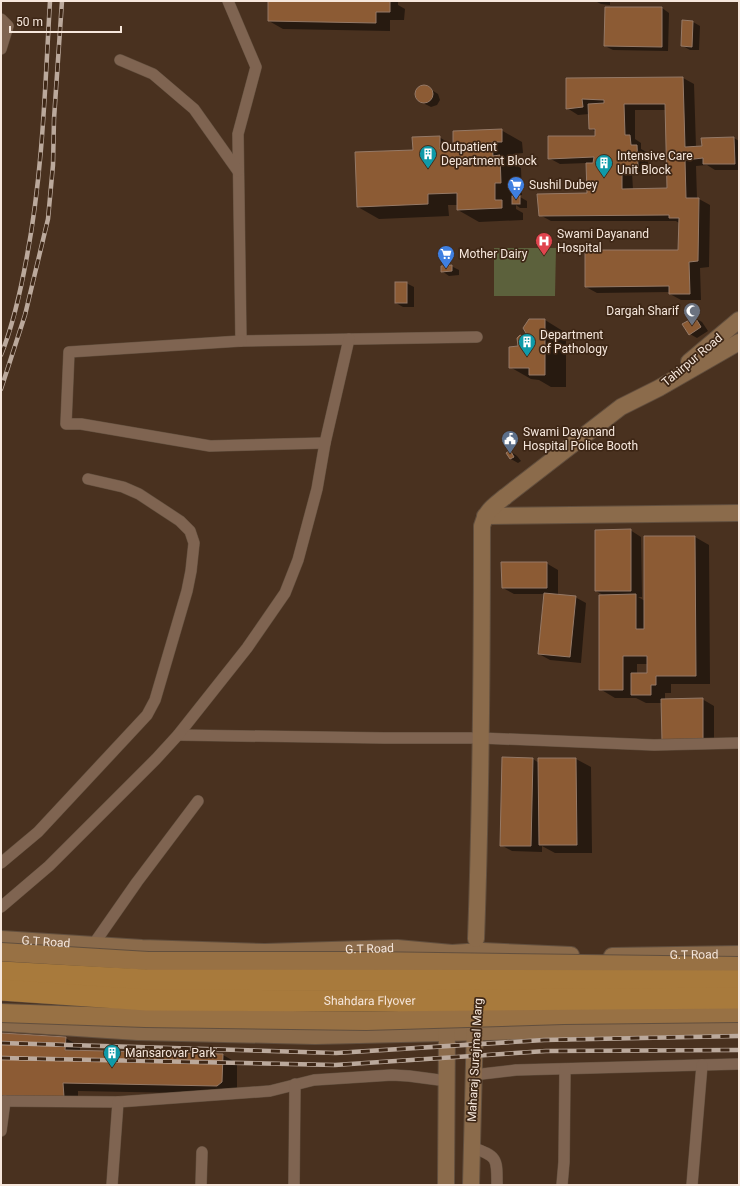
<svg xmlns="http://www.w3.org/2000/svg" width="740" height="1186" font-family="Roboto,sans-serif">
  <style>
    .garden { fill: #5c613c }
    .shadow { fill: #0007; fill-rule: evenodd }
    .building { fill: #8c5b34; stroke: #957966; fill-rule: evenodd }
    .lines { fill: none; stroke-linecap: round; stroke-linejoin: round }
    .street-casing { stroke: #624f3e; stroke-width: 12 }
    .secondary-casing { stroke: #624f3e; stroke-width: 18 }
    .street { stroke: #7f6451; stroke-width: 11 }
    .secondary { stroke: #8b6b4b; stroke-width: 16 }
    .rail-casing { stroke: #bba99c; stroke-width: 4.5 }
    .rail { stroke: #3e2716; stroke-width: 3; stroke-dasharray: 9; stroke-linecap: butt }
    .primary-bridge-casing { stroke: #624f3e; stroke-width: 20; stroke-linecap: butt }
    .highway-bridge-casing { stroke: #624f3e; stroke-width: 22; stroke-linecap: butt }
    .primary-bridge { stroke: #987144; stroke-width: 18 }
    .highway-bridge { stroke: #a87a3c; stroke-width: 21 }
    .labels { text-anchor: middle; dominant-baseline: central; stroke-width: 3.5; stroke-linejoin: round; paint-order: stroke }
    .poi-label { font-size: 12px; fill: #f6e7dc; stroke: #3e2716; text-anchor: start }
    .street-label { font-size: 12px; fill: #f6e7dc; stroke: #3e2716 }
  </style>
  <rect width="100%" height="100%" fill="#49311f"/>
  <path class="garden" d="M494 248H556L555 296H494Z"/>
  <g class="shadow">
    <path d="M269 1H395L398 2V5L405 9 404 20H390V31L283 29 269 21Z"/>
    <path d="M595 1H610V5L601 4Z"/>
    <path d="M662 8 669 13 668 51 613 50 605 46Z"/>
    <path d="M693 22 700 26 699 50H690L683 46Z"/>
    <path d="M683 78 694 84 696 147H703L734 138 739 141V170H715L707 165 696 166 697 199H699L710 205 709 267 700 268 701 300H681L670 294V292L597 293 586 287 679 251V223L676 221H551L540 215 588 194 587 163 560 164 549 158 596 137V132L590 128 589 114 578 115 567 108V79ZM635 110H666L668 189 633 190 632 172H648V153L641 149V143L635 139Z"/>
    <path d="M425 86 438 94 440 100 437 105 431 107 417 100 415 94 418 88Z"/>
    <path d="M501 130 522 142 523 153 513 154V164L521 168 522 195H515V197H520L527 201V208H520L516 205V209L523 213V220L479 222 458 210V205H448L449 216 379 219 358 207 414 151 439 137 454 146Z"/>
    <path d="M451 266 459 270V275L449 276 442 271Z"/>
    <path d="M406 283 414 287V307H403L396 303Z"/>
    <path d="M695 318 702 322 708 331 697 338 690 334Z"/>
    <path d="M545 320 566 333V387H551L539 380 531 379 510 367 519 347 521 336 530 342Z"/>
    <path d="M510 451 517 456 521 461 518 463 511 459 508 453Z"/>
    <path d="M630 530 641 537 642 597H638L645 601 695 537 709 545 710 684H671V693H665V700L702 699 714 706V747H674L662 703H646L636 698H615L600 689 605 596 596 591ZM637 664H648V674H637Z"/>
    <path d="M546 563 558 570V595L575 597 586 603 581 663 550 660 539 654 545 594H514L503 588Z"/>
    <path d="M533 759 539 763V759H576L591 767 592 853H555L542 846V852L512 851 501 845Z"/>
    <path d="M1 1034 65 1038 80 1046V1051L223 1055 237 1063V1091L232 1094 78 1091V1105L1 1104Z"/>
  </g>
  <g class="building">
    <path d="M268 1H390V12H376V23L268 21Z"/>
    <path d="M605 7H662V47L604 46Z"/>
    <path d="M682 20 693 21 692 47 681 46Z"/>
    <path d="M683 77 685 147 702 146 701 138 734 137 735 164H703V158L685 160 686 198H699L698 261 689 262 690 294H669V286L585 287V250H678L679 218H669V215L539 216 537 194 587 193 586 163H593L594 157 548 159V136H595V129H589L588 104 604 103V100L582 99 583 107 566 109V78ZM624 104H665L667 188 622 189V167L638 166 637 145H631L630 135H625Z"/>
    <circle cx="424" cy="94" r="9"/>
    <path d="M502 129V142H492L493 156 500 155 501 183H495V200H502V208L457 210V193L428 194V204L357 207 355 152 413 150 412 137 440 136V149L453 148V131Z"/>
    <rect x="512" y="196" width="8" height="8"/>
    <path d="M452 265V271L441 272V266Z"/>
    <rect x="395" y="282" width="12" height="21"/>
    <path d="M695 317 701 327 689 335 682 324Z"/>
    <path d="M529 319H545V375H529V368H509V347L518 346 517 338 520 335 524 337 525 346H530L529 338 523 328Z"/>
    <path d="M510 450 514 457 510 459 506 453Z"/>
    <path d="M631 529V591H595V530Z"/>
    <path d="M644 536H695L696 676H656V685H651V695H631V673H647V656H623V690H599V595L636 594V629H644Z"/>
    <path d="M501 562H547V588H502Z"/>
    <path d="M544 593 576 596 570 657 538 654Z"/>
    <path d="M703 698V741H662L661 699Z"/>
    <path d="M502 757 533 758 531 846H500Z"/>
    <path d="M538 758H576L577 845H539Z"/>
    <path d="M1 1033 66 1037 65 1050 223 1054 222 1082 217 1086 63 1083 64 1097 1 1096Z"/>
  </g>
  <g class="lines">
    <defs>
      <g id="street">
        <path d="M228 1 256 67 238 134 241 341 477 337"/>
        <path d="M1 19 8 26 1 49"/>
        <path d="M120 60 153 74 194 109 238 171"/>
        <path d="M241 341 69 352 66 424H81L210 446 325 443"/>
        <path d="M178 735 384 738H481L654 745 739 743"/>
        <path d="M1 863 38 832 147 715 155 700 187 591 191 571 194 543 190 531 180 521 139 494 123 487 88 479"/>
        <path d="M1 907 49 866 156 759 178 735 247 648 285 593 298 560 317 489 325 443 349 339"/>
        <path d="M93 945 137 882 198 801"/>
        <path d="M473 1075 516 1070 739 1064"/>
        <path d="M1 1101 118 1102 270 1091 314 1080 392 1075 409 1076 447 1081"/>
        <path d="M1 1131 5 1101"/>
        <path d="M472 1147C498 1157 497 1158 497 1185"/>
        <path d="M112 1185 118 1102"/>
        <path d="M201 1185 202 1152"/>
        <path d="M294 1185 295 1084"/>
        <path d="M562 1185 564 1162 565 1069"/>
        <path d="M692 1185 702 1065"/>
      </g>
      <g id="secondary">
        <path d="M689 362 739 320"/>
        <path d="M485 516 739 513"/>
        <path id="s1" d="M1 939 142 948 265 952 397 948 452 953 483 951 571 955"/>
        <path d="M476 939C481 801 482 664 482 526 486 510 494 506 506 496L621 407 659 388 739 342"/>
        <path id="s2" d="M612 956 739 954"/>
        <path d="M1 1023 138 1032 315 1036 739 1026"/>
        <path d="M446 1185 447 1023"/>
        <path d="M471 1185 475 1023"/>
      </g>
    </defs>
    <use href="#street" class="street-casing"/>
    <use href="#secondary" class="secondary-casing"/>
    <use href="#street" class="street"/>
    <use href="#secondary" class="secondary"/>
    <defs>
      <g id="rail">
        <path d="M1 355C14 323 21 289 27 256 43 171 45 86 50 1"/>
        <path d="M1 389 25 315 48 219 53 165 54 119 62 1"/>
        <path d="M1 1043 336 1053 544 1040 739 1036"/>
        <path d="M1 1058 335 1065 546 1051 739 1050"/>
      </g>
    </defs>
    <use href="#rail" class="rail-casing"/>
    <use href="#rail" class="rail"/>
    <defs>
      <g id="primary-bridge">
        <path d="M1 952 148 961H367L739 966"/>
        <path d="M1 1013 145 1018 366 1021 564 1015 739 1013"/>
      </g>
      <g id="highway-bridge">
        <path d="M1 972 145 980 739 981"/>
        <path id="s3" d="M1 990 147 1000 366 1001 739 998"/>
      </g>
    </defs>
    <use href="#primary-bridge" class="primary-bridge-casing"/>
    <use href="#highway-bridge" class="highway-bridge-casing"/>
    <use href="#primary-bridge" class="primary-bridge"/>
    <use href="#highway-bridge" class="highway-bridge"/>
  </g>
  <defs>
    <symbol id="building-pin" viewBox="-11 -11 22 30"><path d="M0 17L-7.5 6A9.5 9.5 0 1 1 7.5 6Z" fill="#0f9aa8" stroke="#3e2716"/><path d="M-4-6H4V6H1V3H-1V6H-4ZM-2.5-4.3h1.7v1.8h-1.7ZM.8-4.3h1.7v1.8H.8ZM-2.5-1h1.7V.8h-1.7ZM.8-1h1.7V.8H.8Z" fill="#fff"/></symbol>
    <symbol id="supermarket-pin" viewBox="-11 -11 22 30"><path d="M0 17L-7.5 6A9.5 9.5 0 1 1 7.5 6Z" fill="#3f7fe0" stroke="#3e2716"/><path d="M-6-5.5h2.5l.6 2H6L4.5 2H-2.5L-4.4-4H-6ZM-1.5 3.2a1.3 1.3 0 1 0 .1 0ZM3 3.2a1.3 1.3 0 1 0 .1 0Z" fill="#fff"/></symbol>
    <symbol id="hospital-pin" viewBox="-11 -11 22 30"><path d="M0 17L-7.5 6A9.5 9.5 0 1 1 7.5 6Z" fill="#e0444e" stroke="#3e2716"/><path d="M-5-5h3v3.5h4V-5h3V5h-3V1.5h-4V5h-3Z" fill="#fff"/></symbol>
    <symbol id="mosque-pin" viewBox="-11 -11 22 30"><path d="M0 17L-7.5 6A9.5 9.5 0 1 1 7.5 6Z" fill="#6b7280" stroke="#3e2716"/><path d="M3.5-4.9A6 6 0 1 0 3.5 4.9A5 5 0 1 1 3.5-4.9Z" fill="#fff"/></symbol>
    <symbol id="civic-pin" viewBox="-11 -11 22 30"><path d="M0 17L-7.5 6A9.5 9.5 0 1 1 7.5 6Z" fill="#5c6f8a" stroke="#3e2716"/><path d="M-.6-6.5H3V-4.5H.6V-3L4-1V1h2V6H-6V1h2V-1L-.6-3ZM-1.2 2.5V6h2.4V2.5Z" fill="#fff"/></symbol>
  </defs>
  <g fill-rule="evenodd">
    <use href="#building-pin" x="418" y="144" width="20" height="27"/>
    <use href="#building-pin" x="594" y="153" width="20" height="27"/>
    <use href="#supermarket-pin" x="506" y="175" width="20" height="27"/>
    <use href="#hospital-pin" x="534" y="231" width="20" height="27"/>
    <use href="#supermarket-pin" x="436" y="244" width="20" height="27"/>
    <use href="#mosque-pin" x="682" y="301" width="20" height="27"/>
    <use href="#building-pin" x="517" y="332" width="20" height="27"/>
    <use href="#civic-pin" x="500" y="429" width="20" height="27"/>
    <use href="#building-pin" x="102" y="1043" width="20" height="27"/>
  </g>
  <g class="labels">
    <g class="poi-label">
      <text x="441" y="147">Outpatient<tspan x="441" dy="14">Department Block</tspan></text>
      <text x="617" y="156">Intensive Care<tspan x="617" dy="14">Unit Block</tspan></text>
      <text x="529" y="185">Sushil Dubey</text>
      <text x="557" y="234">Swami Dayanand<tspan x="557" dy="14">Hospital</tspan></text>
      <text x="459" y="254">Mother Dairy</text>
      <text x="679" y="311" text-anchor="end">Dargah Sharif</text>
      <text x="540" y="335">Department<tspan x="540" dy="14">of Pathology</tspan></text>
      <text x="523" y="432">Swami Dayanand<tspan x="523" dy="14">Hospital Police Booth</tspan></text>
      <text x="125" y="1053">Mansarovar Park</text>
    </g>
    <g class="street-label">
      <text transform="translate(692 360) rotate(-40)">Tahirpur Road</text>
      <text stroke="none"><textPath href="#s1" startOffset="45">G.T Road</textPath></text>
      <text stroke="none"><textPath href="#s1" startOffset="369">G.T Road</textPath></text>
      <text stroke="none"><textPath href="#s2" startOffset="82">G.T Road</textPath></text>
      <text stroke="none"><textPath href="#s3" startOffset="369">Shahdara Flyover</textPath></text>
      <text transform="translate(475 1060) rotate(-87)">Maharaj Surajmal Marg</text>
    </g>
  </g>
  <rect width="740" height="1186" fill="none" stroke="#f6e7dc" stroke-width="4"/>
  <path d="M10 26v6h111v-6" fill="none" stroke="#f6e7dc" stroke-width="2"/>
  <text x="16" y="26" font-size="12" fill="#f6e7dc" stroke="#3e2716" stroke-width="3" paint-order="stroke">50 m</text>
</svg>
